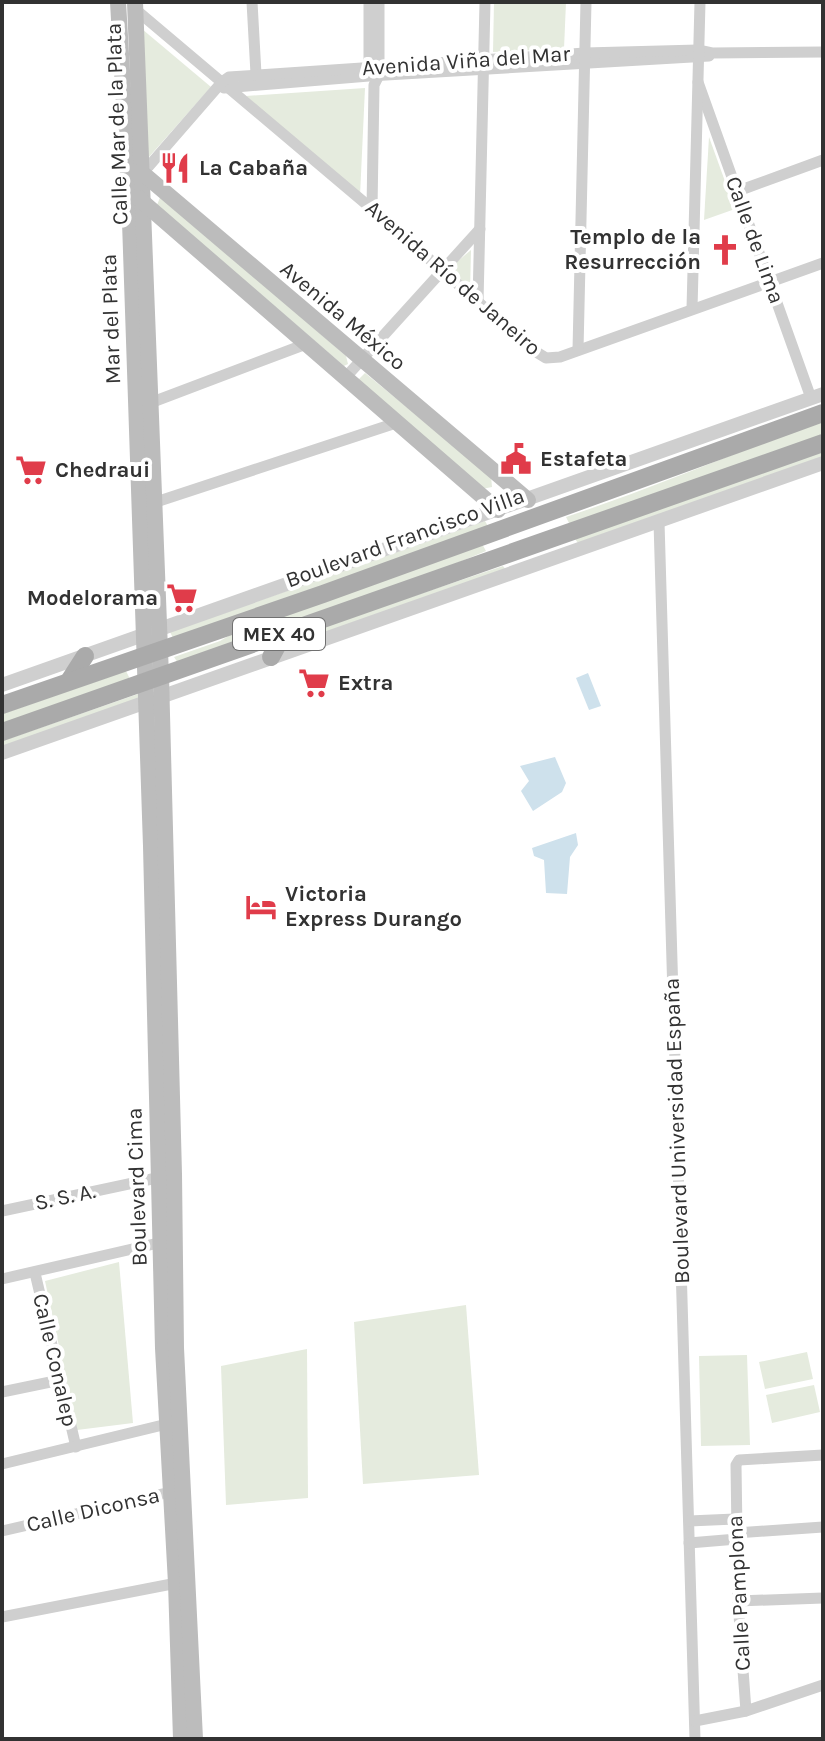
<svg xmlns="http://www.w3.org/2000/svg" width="825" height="1741" font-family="Karla,sans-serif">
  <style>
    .green { fill: #e5ebde }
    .water { fill: #cee1ec }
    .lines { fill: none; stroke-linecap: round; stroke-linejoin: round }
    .minor { stroke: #cfcfcf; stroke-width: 11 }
    .tertiary { stroke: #cfcfcf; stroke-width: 14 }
    .secondary { stroke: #bcbcbc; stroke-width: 16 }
    .primary { stroke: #aaa; stroke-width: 18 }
    .labels { text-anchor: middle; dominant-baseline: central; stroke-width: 8; stroke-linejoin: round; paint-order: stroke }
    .shield { fill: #fff; stroke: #707070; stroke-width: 2 }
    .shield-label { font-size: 20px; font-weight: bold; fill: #323232 }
    .street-label { font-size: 22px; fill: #323232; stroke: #fff }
    .poi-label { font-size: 22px; font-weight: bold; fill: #323232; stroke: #fff; text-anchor: start }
  </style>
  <rect width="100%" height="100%" fill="#fff"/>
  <g class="green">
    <path d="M494 2H566L564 49 493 52Z"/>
    <path d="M142 29 211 87 148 158Z"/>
    <path d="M365 88 360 196 246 96Z"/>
    <path d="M709 137 735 209 704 220Z"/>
    <path d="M161 195 346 356 348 364 344 366 157 205Z"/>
    <path d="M471 250 470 293 445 272Z"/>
    <path d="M365 373 491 476 492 487 482 489 358 380Z"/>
    <path d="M823 420V439L571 527 566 517C653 488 737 452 823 420Z"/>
    <path d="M823 449V457L581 547 575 539Z"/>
    <path d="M485 521 489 528 174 640 170 632Z"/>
    <path d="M481 542 486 551 404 585 178 663 174 657 220 641 237 631Z"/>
    <path d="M503 566 506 570 283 650 298 635Z"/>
    <path d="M126 671 130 679 2 729V714Z"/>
    <path d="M138 694 139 700 2 748V741Z"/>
    <path d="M119 1262 133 1423 77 1430 45 1281Z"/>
    <path d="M466 1305 479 1475 363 1484 354 1322Z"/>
    <path d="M307 1349 308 1498 226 1505 221 1366Z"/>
    <path d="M807 1352 813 1379 765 1389 759 1362Z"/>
    <path d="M747 1355 750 1445 701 1446 699 1356Z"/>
    <path d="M814 1385 820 1412 772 1423 766 1395Z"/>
  </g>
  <g class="water">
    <path d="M588 673 601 706 589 710 576 678Z"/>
    <path d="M555 757 566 783 562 792 533 811 521 791 529 781 520 766Z"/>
    <path d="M576 833 578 845 570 857 567 894 546 893 544 860 534 856 532 848Z"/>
  </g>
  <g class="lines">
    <g class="minor">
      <path d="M252 2 256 74"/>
      <path d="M369 2V74"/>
      <path d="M135 9 372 209 533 350 546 358 560 357 823 263"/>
      <path d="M698 82 811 398"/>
      <path d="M224 88 369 76 709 56"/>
      <path d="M140 173 149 166 222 82 229 77 585 53 698 50 712 53 823 52"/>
      <path d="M738 191 823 160"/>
      <path d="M372 209 374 85 379 75V2"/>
      <path d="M478 302 485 2"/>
      <path d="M692 309 700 2"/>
      <path d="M578 350 586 2"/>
      <path d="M345 378 480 229"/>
      <path d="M150 403 306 344"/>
      <path d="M150 504 396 423"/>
      <path d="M659 522 695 1739"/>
      <path d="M2 1211 166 1176"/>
      <path d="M35 1273 76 1447"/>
      <path d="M2 1279 167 1241"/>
      <path d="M2 1392 60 1380"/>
      <path d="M2 1464 167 1424"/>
      <path d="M689 1521 735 1519"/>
      <path d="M2 1531 175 1491"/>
      <path d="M736 1533 823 1527"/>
      <path d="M689 1543 737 1539"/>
      <path d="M738 1601 823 1598"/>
      <path d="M2 1617 182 1582"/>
      <path d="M746 1711 738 1601 736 1465 739 1460 823 1455"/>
      <path d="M695 1721 746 1711 823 1685"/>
    </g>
    <g class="tertiary">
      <path d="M2 685 823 394"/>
      <path d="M2 753 823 463"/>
    </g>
    <g class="secondary">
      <path d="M118 2 129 192 151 846 163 1348 176 1583 181 1739"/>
      <path d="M135 2 161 676 174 1174 176 1348 195 1739"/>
      <path d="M133 172 146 176 528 500"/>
      <path d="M137 197 498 510"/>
    </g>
    <g class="primary">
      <path d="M271 657 284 633"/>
      <path d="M69 681 85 656"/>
      <path d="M2 705 323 594 823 413"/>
      <path d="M2 732 823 443"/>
    </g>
  </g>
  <defs>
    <symbol id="restaurant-bare" viewBox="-9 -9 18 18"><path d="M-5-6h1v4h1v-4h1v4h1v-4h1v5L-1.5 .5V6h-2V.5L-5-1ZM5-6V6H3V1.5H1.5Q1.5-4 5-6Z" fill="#e03c4a" stroke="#fff" stroke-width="2.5" paint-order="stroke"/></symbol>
    <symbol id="church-bare" viewBox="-9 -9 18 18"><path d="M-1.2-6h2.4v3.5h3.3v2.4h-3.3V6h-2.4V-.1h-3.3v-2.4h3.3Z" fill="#e03c4a" stroke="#fff" stroke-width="2.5" paint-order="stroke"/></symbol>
    <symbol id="civic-bare" viewBox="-9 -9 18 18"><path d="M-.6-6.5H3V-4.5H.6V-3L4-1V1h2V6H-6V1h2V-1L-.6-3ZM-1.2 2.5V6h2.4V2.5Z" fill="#e03c4a" stroke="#fff" stroke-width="2.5" paint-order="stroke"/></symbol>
    <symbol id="supermarket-bare" viewBox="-9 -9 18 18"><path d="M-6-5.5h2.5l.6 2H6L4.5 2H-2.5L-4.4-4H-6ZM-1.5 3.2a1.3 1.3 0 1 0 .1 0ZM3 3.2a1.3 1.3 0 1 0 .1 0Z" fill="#e03c4a" stroke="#fff" stroke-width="2.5" paint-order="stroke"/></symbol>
    <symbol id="hotel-bare" viewBox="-9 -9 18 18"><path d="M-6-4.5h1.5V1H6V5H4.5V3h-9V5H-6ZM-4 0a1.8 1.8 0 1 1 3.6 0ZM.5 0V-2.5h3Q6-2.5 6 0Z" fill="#e03c4a" stroke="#fff" stroke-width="2.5" paint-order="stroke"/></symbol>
  </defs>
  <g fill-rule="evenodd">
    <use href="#restaurant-bare" x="153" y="146" width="44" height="44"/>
    <use href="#church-bare" x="703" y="228" width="44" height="44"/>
    <use href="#civic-bare" x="494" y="437" width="44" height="44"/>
    <use href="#supermarket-bare" x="9" y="448" width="44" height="44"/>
    <use href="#supermarket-bare" x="160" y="576" width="44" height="44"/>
    <use href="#supermarket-bare" x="292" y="661" width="44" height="44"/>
    <use href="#hotel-bare" x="239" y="885" width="44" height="44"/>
  </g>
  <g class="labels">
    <rect class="shield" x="233" y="618" width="92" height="32" rx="6"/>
    <g class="shield-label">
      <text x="279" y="634">MEX 40</text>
    </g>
    <g class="street-label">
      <text transform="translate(466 61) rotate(-4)">Avenida Viña del Mar</text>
      <text transform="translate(117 124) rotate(-92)">Calle Mar de la Plata</text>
      <text transform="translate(755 240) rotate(70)">Calle de Lima</text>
      <text transform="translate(453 278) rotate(41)">Avenida Río de Janeiro</text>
      <text transform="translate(343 316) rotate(40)">Avenida México</text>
      <text transform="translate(111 319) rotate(-92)">Mar del Plata</text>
      <text transform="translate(405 538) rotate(-20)">Boulevard Francisco Villa</text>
      <text transform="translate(677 1131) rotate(-92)">Boulevard Universidad España</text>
      <text transform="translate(137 1187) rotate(-92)">Boulevard Cima</text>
      <text transform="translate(65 1197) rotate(-12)">S. S. A.</text>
      <text transform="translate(55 1360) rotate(77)">Calle Conalep</text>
      <text transform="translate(93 1510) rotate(-13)">Calle Diconsa</text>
      <text transform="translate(739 1593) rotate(-93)">Calle Pamplona</text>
    </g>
    <g class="poi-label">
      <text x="199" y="168">La Cabaña</text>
      <text x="701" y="237" text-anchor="end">Templo de la<tspan x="701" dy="25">Resurrección</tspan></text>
      <text x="540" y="459">Estafeta</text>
      <text x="55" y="470">Chedraui</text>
      <text x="158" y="598" text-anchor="end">Modelorama</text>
      <text x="338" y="683">Extra</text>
      <text x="285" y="894">Victoria<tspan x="285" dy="25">Express Durango</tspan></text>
    </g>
  </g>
  <rect width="825" height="1741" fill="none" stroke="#323232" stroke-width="8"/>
</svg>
